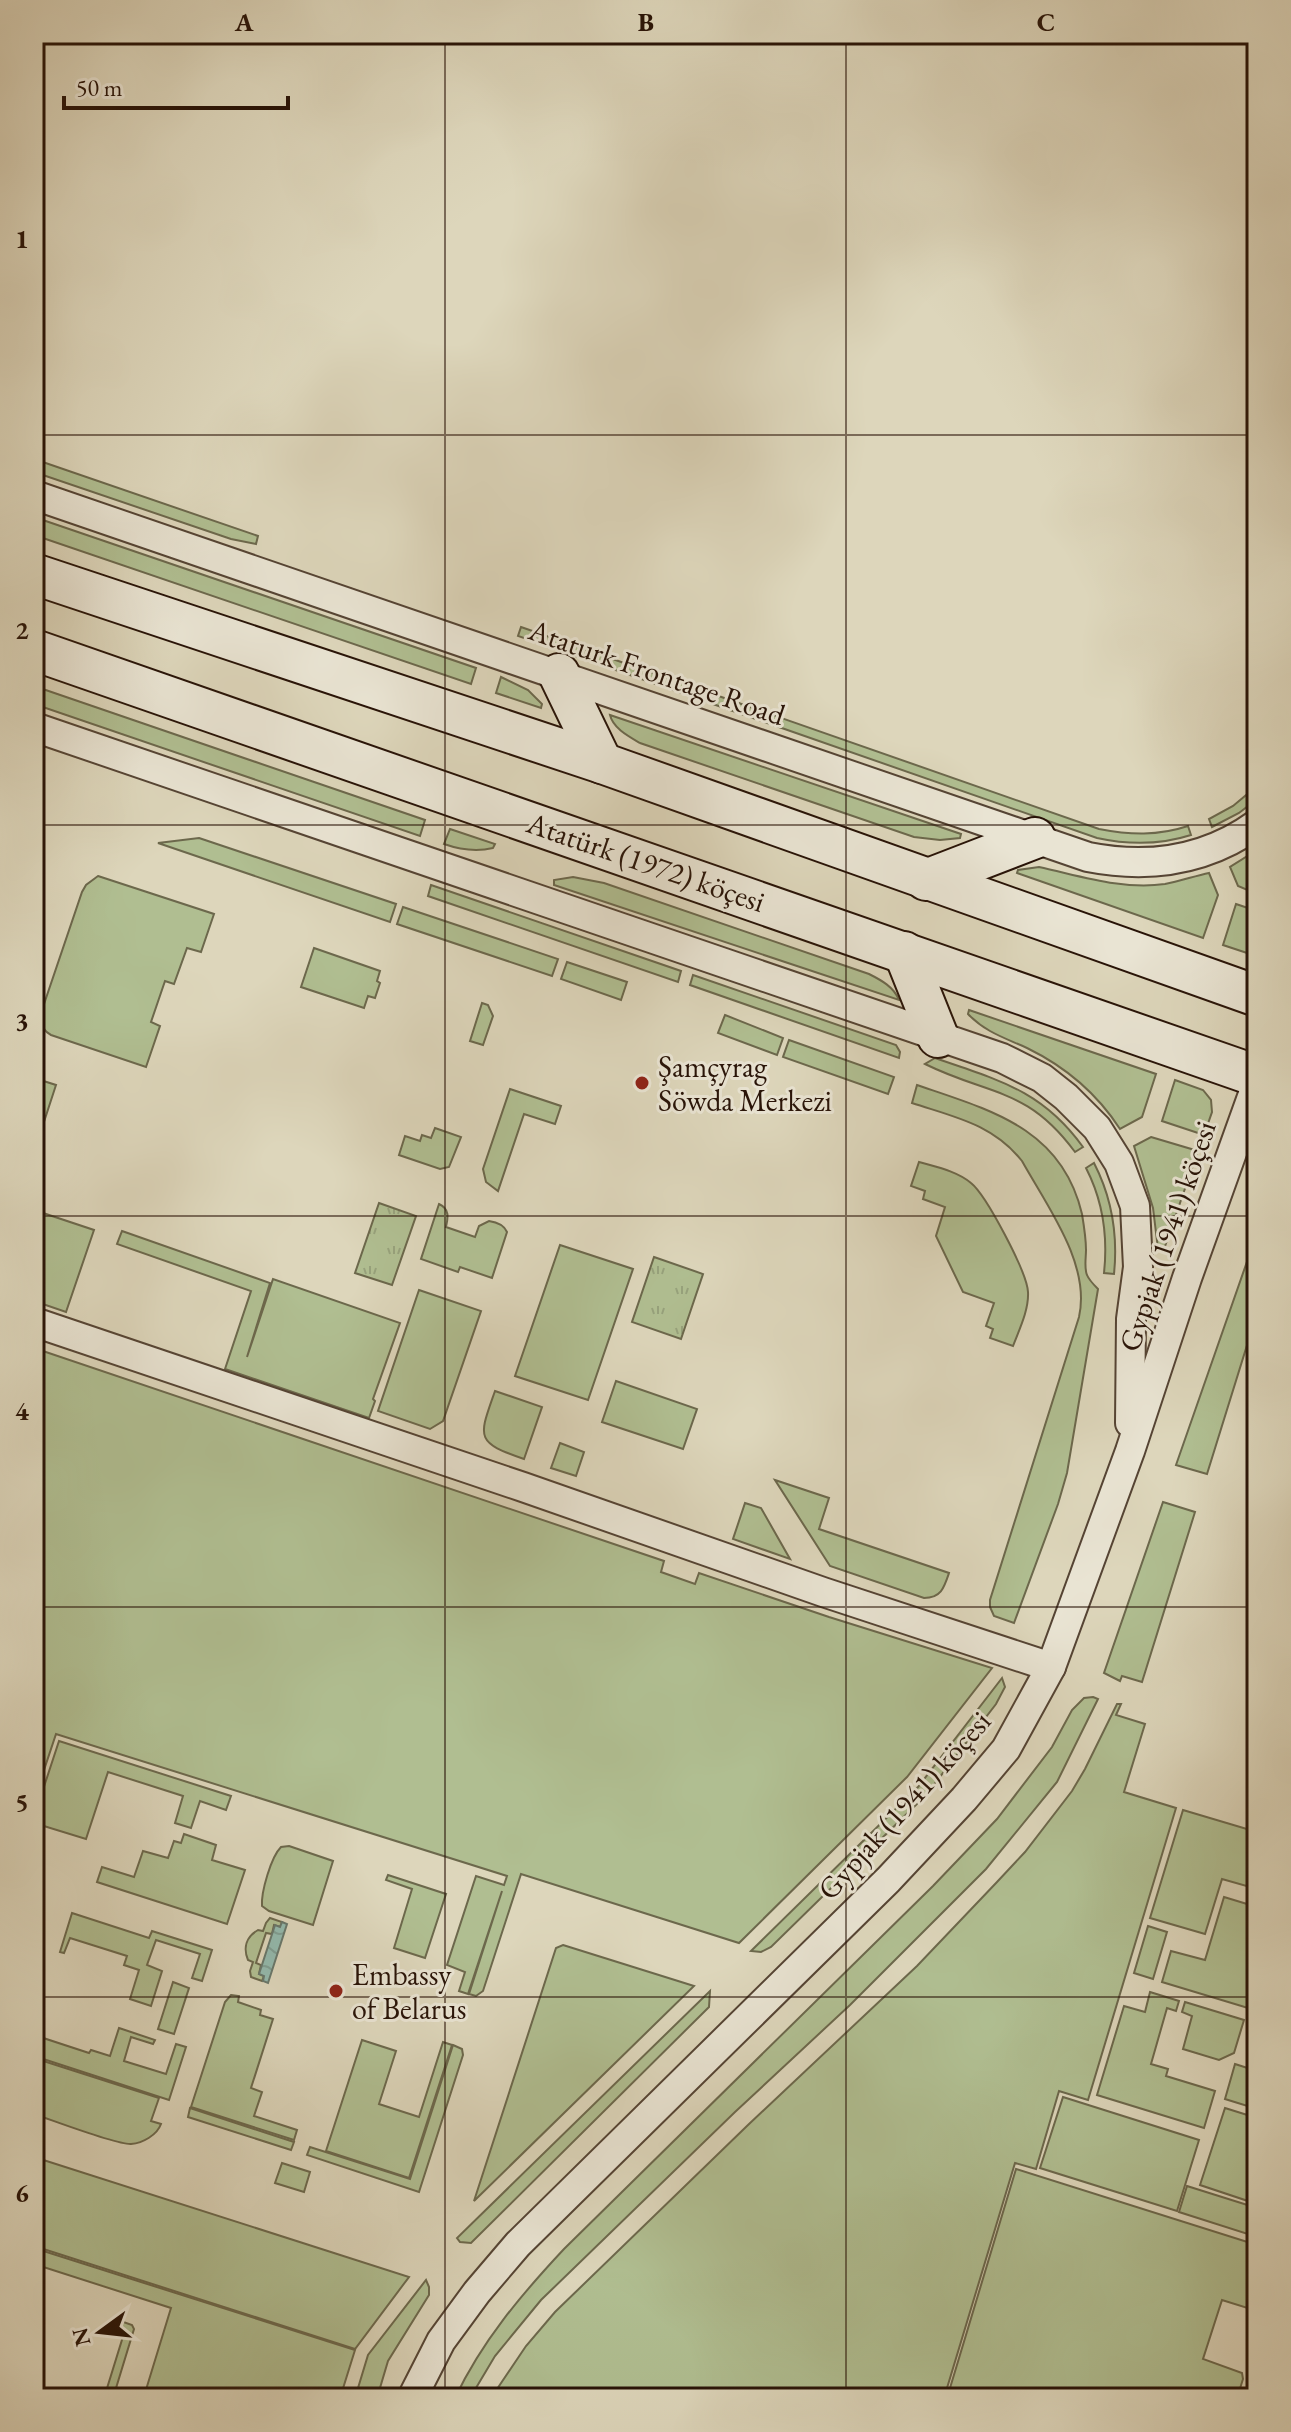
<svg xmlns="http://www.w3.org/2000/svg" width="1291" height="2432" font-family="'EB Garamond',serif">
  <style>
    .grass { fill: #b0be91; stroke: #6c684c; stroke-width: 2 }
    .park { fill: url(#park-tufts); stroke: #6c684c; stroke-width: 2 }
    .water { fill: url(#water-waves); stroke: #68776b; stroke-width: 2 }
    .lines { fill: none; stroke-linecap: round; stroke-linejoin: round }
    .minor-casing { stroke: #554434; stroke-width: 32 }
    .secondary-casing { stroke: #281307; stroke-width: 44 }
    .minor { stroke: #e9e4d3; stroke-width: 28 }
    .secondary { stroke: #e9e4d3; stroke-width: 40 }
    .grid { fill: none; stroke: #281307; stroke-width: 2; stroke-opacity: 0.55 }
    .poi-dot { fill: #8f2418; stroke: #e9e4d3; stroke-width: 3 }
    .labels { text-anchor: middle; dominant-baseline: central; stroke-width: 6; stroke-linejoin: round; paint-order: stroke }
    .street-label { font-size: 30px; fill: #281307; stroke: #e9e4d3 }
    .poi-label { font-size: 30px; fill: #281307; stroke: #e9e4d3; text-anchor: start }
    .neatline { fill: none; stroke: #281307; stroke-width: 3 }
    .grid-label { font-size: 26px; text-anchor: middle; font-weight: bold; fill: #281307 }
  </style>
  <defs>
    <pattern id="park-tufts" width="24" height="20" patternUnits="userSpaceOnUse" patternTransform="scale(2)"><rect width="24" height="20" fill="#b0be91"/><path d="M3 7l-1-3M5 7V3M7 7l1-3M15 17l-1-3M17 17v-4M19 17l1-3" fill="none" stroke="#97a27c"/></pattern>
    <pattern id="water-waves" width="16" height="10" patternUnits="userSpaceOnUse" patternTransform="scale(2)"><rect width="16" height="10" fill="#93b9ad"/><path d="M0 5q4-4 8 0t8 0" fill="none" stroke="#7f9e93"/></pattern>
  </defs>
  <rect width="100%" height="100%" fill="#ddd6bb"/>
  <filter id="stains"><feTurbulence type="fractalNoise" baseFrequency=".0025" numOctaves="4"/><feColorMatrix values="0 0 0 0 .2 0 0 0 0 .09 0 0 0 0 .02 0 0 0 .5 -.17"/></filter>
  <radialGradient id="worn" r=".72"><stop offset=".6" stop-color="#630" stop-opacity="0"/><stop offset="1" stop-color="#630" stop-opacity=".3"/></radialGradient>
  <g class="grass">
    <path d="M34 459 258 536 256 544 231 539 34 472Z"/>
    <path d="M34 517 476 668 471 684 34 535Z"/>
    <path d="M521 627 1099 829C1130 835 1158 836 1188 826L1191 835C1160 845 1129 845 1097 838L518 636Z"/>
    <path d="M501 677 528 690 542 704 541 708 496 693Z"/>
    <path d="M34 686 425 820 420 836 34 704Z"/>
    <path d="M610 715 961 834 960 838 940 840 914 837 640 743C628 736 613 728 610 715Z"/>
    <path d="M1257 786V799L1239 813 1212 827 1209 819 1233 806Z"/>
    <path d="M450 829 495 844 493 848C476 852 461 850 444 844Z"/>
    <path d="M199 838 396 904 390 922 158 843Z"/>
    <path d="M1257 850V894L1238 886 1230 867Z"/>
    <path d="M1039 867C1081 876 1122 890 1165 884 1180 881 1195 876 1209 873L1218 895 1203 938 1017 873 1018 870Z"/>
    <path d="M98 876 214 914 201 952 187 948 174 984 165 981 151 1022 160 1026 146 1067 51 1035C41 1030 40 1020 42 1010L82 892 86 885Z"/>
    <path d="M573 877 604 883 869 974C881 980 894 987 899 1000L554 885V880Z"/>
    <path d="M431 885 681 971 678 982 428 896Z"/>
    <path d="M1236 904 1257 911V954H1250L1223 945Z"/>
    <path d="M403 907 558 959 552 976 397 924Z"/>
    <path d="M314 948 380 971 377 981 380 983 375 998 368 996 364 1008 301 987Z"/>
    <path d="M567 962 627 982 621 1000 561 979Z"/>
    <path d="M693 975 896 1045 900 1052 899 1058 690 985Z"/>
    <path d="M482 1003 488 1005 493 1016 483 1045 470 1041Z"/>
    <path d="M969 1010 1156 1074 1142 1117 1120 1129C1096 1092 1066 1067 1027 1048 1005 1038 985 1032 968 1014Z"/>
    <path d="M725 1015 783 1038 777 1055 718 1033Z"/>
    <path d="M789 1040 894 1077 888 1094 783 1057Z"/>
    <path d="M935 1058C998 1080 1042 1090 1083 1147L1075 1152C1027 1087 990 1096 925 1064Z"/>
    <path d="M34 1078 56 1085 41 1131 34 1129Z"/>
    <path d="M1175 1080 1203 1090 1211 1100 1212 1112 1204 1135 1162 1121Z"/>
    <path d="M917 1085C990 1110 1062 1128 1082 1214 1084 1226 1086 1238 1086 1250 1086 1258 1084 1268 1087 1275 1089 1280 1094 1285 1098 1289L1067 1473 1058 1504 1014 1623 994 1616 990 1607V1600L1079 1317C1091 1264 1047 1206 1022 1161 993 1124 954 1117 912 1103Z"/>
    <path d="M510 1089 561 1106 555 1124 524 1114 498 1191 486 1182 483 1169Z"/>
    <path d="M435 1128 461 1137 449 1167 440 1169 399 1155 405 1136 420 1141 422 1135 431 1138Z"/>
    <path d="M1151 1137 1198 1151 1163 1252 1158 1249 1153 1208 1134 1146Z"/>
    <path d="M919 1162C936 1167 957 1171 971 1183 986 1195 1027 1272 1028 1292 1029 1310 1019 1330 1013 1346L990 1338 993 1329 986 1326 994 1303 963 1292 936 1236 945 1207 923 1199 925 1191 911 1186Z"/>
    <path d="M1094 1163C1112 1198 1118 1235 1114 1274L1104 1273C1108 1236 1103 1201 1086 1168Z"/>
    <path d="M439 1204C450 1209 448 1218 446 1227L475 1237 479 1226 489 1221C496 1222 504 1225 507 1232L492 1278 460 1267 458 1272 421 1259Z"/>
    <path d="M34 1210 94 1230 66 1312 34 1301Z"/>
    <path d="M122 1231 270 1283 247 1357 273 1279 400 1323 373 1399 375 1401 369 1418 225 1369 251 1291 117 1244Z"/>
    <path d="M1257 1233V1313L1207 1474 1176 1465Z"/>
    <path d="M560 1245 633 1269 588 1400 515 1376Z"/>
    <path d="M419 1290 481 1311 443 1421 430 1429 378 1411Z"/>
    <path d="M34 1348 664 1561 661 1572 695 1584 699 1573 829 1617 992 1668 907 1777 739 1943 521 1874 483 1991 476 1996 469 1994 502 1891 468 1994 459 1991 465 1972 447 1965 476 1876 504 1885 507 1876 56 1734 34 1800Z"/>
    <path d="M616 1381 697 1409 683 1449 602 1422Z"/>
    <path d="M495 1391 542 1407 524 1459C474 1442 479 1437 495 1391Z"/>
    <path d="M560 1443 584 1452 576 1476 551 1468Z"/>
    <path d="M775 1480 829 1498 819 1529 949 1573C944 1588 941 1598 924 1598L830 1566Z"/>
    <path d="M1163 1502 1195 1512 1142 1682 1122 1676 1120 1681 1104 1673Z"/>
    <path d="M745 1503 761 1508 790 1559 733 1539Z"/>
    <path d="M1002 1678 1005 1687 996 1704 926 1795 771 1947 761 1952 751 1951 918 1787Z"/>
    <path d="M1093 1697 1098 1699 1057 1782 986 1869 850 2005 735 2112 541 2300 495 2356 470 2398H455C482 2341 521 2295 564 2249L933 1886 997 1819 1052 1747 1072 1710 1084 1698Z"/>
    <path d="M1117 1704H1121L1116 1715 1145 1724 1124 1792 1176 1808 1088 2100 1059 2091 1036 2169 1015 2163 944 2398H491L526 2346 555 2312 748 2125 917 1966 997 1882 1025 1852 1072 1791 1085 1769Z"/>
    <path d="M59 1741 231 1796 226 1810 200 1801 191 1828 175 1823 183 1796 108 1772 86 1839 34 1823V1817Z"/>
    <path d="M1183 1810 1257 1832V1889L1222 1879 1205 1934 1150 1918Z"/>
    <path d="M184 1834 216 1845 212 1860 245 1870 227 1924 97 1882 102 1867 134 1877 143 1851 168 1858 174 1841 181 1843Z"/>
    <path d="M289 1846 333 1861 313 1925 269 1911 262 1906C261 1892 271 1857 281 1847Z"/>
    <path d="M388 1875 446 1894 425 1958 394 1948 412 1889 386 1880Z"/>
    <path d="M1224 1897 1257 1907V1976L1248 2008 1162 1982 1171 1951 1205 1960Z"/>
    <path d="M72 1913 149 1938 152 1931 212 1950 202 1981 192 1978 200 1954 156 1940 147 1965 162 1971 151 2006 130 1999 139 1970 124 1965 127 1956 70 1938 64 1953 60 1952Z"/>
    <path d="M270 1918 282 1922 280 1927 274 1925 272 1934 266 1933 256 1963 261 1965 259 1974 264 1976 262 1981 251 1977 250 1971 253 1962 248 1960C243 1948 246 1937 258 1930L263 1931 266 1923Z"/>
    <path d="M1148 1926 1167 1932 1153 1979 1134 1973Z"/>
    <path d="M563 1945 694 1986 474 2201 556 1948Z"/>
    <path d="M173 1982 189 1988 174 2034 158 2029Z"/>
    <path d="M710 1991 709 2007 471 2243 460 2242 457 2238Z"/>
    <path d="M1150 1992 1179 2001 1176 2011 1167 2008 1151 2064 1168 2069 1166 2076 1215 2091 1204 2128 1097 2095 1124 2006 1145 2012Z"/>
    <path d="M231 1995 239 1996 238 2002 261 2010 260 2015 273 2019 251 2088 262 2092 254 2116 297 2130 294 2140 191 2107 225 2002Z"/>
    <path d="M1185 2002 1244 2020 1234 2053 1219 2060 1183 2049 1192 2016 1182 2012Z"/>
    <path d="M119 2028 155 2040 153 2044 131 2037 124 2061 166 2074 176 2044 186 2047 169 2100 34 2056V2035L89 2053 91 2050 110 2056Z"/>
    <path d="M362 2040 396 2051 379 2104 419 2117 443 2042 452 2045 409 2178 326 2151Z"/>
    <path d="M453 2045 462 2049 463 2055 419 2192 307 2155 310 2147 410 2179Z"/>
    <path d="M34 2058 159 2098 151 2121 161 2124C157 2135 143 2143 131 2144 117 2145 52 2120 34 2114Z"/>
    <path d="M1235 2064 1257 2071V2109L1225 2099Z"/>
    <path d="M1063 2097 1199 2140 1177 2211 1040 2168Z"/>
    <path d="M190 2108 294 2142 291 2150 188 2117Z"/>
    <path d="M1225 2108 1257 2118V2204L1200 2185Z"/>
    <path d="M34 2157 409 2277 355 2349 34 2246Z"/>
    <path d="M282 2163 310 2172 304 2192 275 2183Z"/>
    <path d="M1016 2169 1257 2245V2311L1222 2300 1203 2359 1242 2373 1243 2379 1237 2398H947Z"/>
    <path d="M1187 2186 1257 2208V2237L1179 2212Z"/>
    <path d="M34 2248 355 2350 340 2398H163L145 2393 171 2308 34 2264Z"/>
    <path d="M426 2280 429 2287V2295L388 2361 377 2398H355L368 2355Z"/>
    <path d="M115 2319 132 2325 134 2329 113 2398H104L125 2330 115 2326Z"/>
  </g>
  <g class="park">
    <path d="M379 1203 416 1216 392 1285 355 1273Z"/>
    <path d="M654 1257 703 1274 681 1339 632 1322Z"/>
  </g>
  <path class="water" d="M282 1922 287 1924 268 1983 263 1981 264 1976 259 1974 275 1925 280 1927Z"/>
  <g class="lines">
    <defs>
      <g id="minor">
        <path d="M34 495 1088 857C1149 869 1206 861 1257 824"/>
        <path d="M34 727 1002 1058 1042 1078 1066 1097 1097 1128 1119 1163 1135 1206 1138 1267 1131 1319 1130 1423"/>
        <path d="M34 1322 523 1487 823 1592 1051 1667"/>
        <path d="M412 2398 441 2341 477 2292 518 2244 888 1880 964 1799 1006 1749 1051 1667 1130 1451 1187 1278 1257 1083"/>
      </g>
      <g id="secondary">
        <path d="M34 574 602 763 1257 996"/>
        <path d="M34 650 1257 1076"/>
        <path d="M559 674 602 763"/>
        <path d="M926 880 1035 838"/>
        <path d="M904 952 938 1037"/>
      </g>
    </defs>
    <use href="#minor" class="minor-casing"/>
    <use href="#secondary" class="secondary-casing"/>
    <use href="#minor" class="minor"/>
    <use href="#secondary" class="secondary"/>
  </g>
  <path class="grid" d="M445 34V2398M846 34V2398M34 435H1257M34 825H1257M34 1216H1257M34 1607H1257M34 1997H1257"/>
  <g class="poi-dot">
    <circle cx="642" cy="1083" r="8"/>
    <circle cx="336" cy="1991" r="8"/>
  </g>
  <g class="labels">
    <g class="street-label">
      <text transform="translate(657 672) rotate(19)">Ataturk Frontage Road</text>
      <text transform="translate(646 862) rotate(19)">Atatürk (1972) köçesi</text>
      <text transform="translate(1167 1236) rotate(-71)">Gypjak (1941) köçesi</text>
      <text transform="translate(904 1805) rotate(-48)">Gypjak (1941) köçesi</text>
    </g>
    <g class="poi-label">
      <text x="658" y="1066">Şamçyrag<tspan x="658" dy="34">Söwda Merkezi</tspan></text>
      <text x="352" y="1974">Embassy<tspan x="352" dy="34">of Belarus</tspan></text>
    </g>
  </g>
  <rect width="1291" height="2432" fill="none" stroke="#ddd6bb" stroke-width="88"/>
  <g transform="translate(100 2332) rotate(255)" stroke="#e9e4d3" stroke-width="6" paint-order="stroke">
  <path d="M0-6L14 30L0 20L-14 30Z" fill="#281307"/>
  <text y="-12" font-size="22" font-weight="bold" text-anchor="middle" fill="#281307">N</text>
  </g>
  <path d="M64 96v12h224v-12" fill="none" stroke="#281307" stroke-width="4"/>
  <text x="76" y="96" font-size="24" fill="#281307" stroke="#e9e4d3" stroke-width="6" paint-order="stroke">50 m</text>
  <rect x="44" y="44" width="1203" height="2344" class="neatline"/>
  <g class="grid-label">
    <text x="244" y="31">A</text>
    <text x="646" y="31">B</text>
    <text x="1046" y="31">C</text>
    <text x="22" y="248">1</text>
    <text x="22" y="639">2</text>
    <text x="22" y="1030">3</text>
    <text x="22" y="1420">4</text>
    <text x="22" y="1811">5</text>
    <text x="22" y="2202">6</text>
  </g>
  <rect width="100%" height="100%" filter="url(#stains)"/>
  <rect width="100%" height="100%" fill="url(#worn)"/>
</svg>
